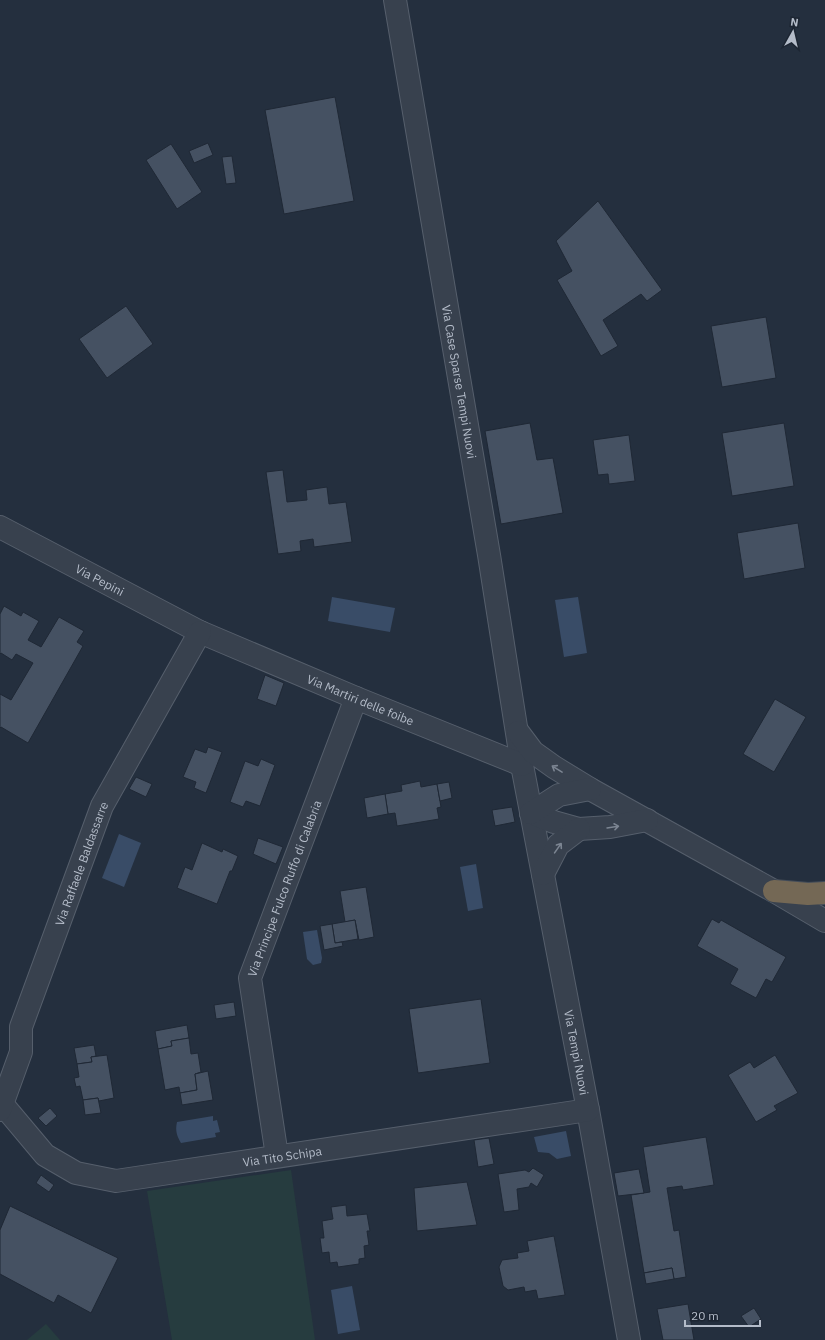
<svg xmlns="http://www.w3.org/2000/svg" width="825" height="1340" font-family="'IBM Plex Sans',sans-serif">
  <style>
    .green { fill: #263c3f }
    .water { fill: #394c67 }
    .building { fill: #455162; stroke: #1f2835 }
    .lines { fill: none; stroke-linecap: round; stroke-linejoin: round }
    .minor-casing { stroke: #565f6c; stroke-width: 24 }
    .highway-casing { stroke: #434c59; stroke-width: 24 }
    .minor { stroke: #38414e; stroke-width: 22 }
    .highway { stroke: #746855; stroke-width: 22 }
    .oneway { stroke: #7c8592 }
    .labels { text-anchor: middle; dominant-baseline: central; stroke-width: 3; stroke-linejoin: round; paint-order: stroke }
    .street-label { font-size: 12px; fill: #b4bcc9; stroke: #1d2633 }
  </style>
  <rect width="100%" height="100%" fill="#242f3e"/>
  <g class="green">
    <path d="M291 1170 315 1340H172L147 1191Z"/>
    <path d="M46 1324 60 1340H27Z"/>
  </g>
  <g class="water">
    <path d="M332 597 395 608 390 632 328 621Z"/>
    <path d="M578 597 587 653 564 657 555 600Z"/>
    <path d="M119 834 141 843 124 887 102 878Z"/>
    <path d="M476 864 483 908 468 911 460 867Z"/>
    <path d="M317 930 322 958 321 963 313 965 307 959 303 932Z"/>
    <path d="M213 1116V1121L217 1120 220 1132 215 1133 216 1137 181 1143C177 1136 175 1131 177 1122Z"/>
    <path d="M566 1131 571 1156 557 1159 549 1153 538 1152 534 1137Z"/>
    <path d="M352 1286 360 1330 338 1334 331 1290Z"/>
  </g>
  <g class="building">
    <path d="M335 97 354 201 284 214 265 110Z"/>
    <path d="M208 143 213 155 194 163 189 151Z"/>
    <path d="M171 144 202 192 177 209 146 160Z"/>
    <path d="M232 156 236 183 226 184 222 157Z"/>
    <path d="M598 201 662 290 647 301 641 294 603 320 618 346 601 356 557 280 572 271 556 241Z"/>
    <path d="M126 306 153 344 107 378 79 339Z"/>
    <path d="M766 317 776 378 722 387 711 326Z"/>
    <path d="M530 423 537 460 553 458 563 513 501 524 485 431Z"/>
    <path d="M784 423 794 486 732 496 722 433Z"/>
    <path d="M629 435 635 481 609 484 608 474 598 475 593 440Z"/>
    <path d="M283 470 287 502 307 500 306 490 327 487 329 504 346 502 352 542 314 547 313 539 300 541 301 551 278 554 266 472Z"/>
    <path d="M798 523 805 568 744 579 737 533Z"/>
    <path d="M4 606 21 616 23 612 39 621 28 640 41 647 59 617 84 631 77 642 83 646 28 743 1 727 0 728V694L11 700 33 663 16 654 12 660 1 653 0 654V614Z"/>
    <path d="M265 675 284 683 276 706 257 699Z"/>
    <path d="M775 699 806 717 774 772 743 754Z"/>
    <path d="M208 747 222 752 206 793 194 788 196 782 183 777 195 749 206 753Z"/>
    <path d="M261 759 275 765 260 806 246 801 243 807 230 802 245 761 258 766Z"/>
    <path d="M136 777 152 784 146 797 129 789Z"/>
    <path d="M420 781 421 787 437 784 441 807 437 808 439 819 397 826 395 813 388 814 385 794 402 791 401 785Z"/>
    <path d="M449 782 452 798 440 801 437 784Z"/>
    <path d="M385 794 388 814 367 818 364 798Z"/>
    <path d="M512 807 515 822 495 826 492 810Z"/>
    <path d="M258 838 283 847 276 864 253 854Z"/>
    <path d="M202 843 222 852 223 849 238 856 232 871H230L217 904 177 888 185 867 192 870Z"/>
    <path d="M366 887 374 937 359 940 355 920 345 922 340 891Z"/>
    <path d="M712 919 719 923 721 920 786 957 772 982 766 979 756 998 730 984 738 969 697 946Z"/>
    <path d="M355 920 358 939 335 943 332 924Z"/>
    <path d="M332 924 335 943 342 942 343 946 324 950 320 926Z"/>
    <path d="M481 999 490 1063 418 1073 409 1009Z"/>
    <path d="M234 1002 236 1016 216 1019 214 1005Z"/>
    <path d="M187 1025 189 1038 171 1041 172 1046 158 1049 155 1031Z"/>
    <path d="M189 1038 191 1054 198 1053 201 1072 195 1074 197 1090 180 1093 179 1087 165 1090 158 1049 172 1046 171 1041Z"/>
    <path d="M94 1045 96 1056 91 1057 92 1062 77 1064 74 1048Z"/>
    <path d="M107 1055 114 1098 99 1101 98 1098 83 1100 80 1086 76 1087 74 1078 79 1077 77 1064 92 1062 91 1057Z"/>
    <path d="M775 1055 798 1093 774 1106 777 1110 756 1122 728 1075 750 1062 754 1068Z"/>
    <path d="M208 1071 213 1100 182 1105 180 1093 197 1090 195 1074Z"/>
    <path d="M98 1098 101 1113 85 1115 83 1100Z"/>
    <path d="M50 1108 57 1116 46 1126 38 1118Z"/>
    <path d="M706 1137 714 1185 683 1190 682 1186 667 1188 674 1231 679 1230 686 1277 674 1279 672 1268 644 1273 631 1195 650 1192 643 1147Z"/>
    <path d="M489 1138 494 1164 478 1167 474 1140Z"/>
    <path d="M533 1168 544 1175 537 1187 531 1183 529 1187 517 1189 519 1210 504 1212 498 1174 525 1170 529 1172Z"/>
    <path d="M639 1169 644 1193 618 1196 614 1173Z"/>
    <path d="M41 1175 54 1185 49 1192 36 1183Z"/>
    <path d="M467 1182 477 1225 417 1231 414 1188Z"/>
    <path d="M346 1205 347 1216 367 1214 370 1231H367L369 1245 364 1246 365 1258 359 1259V1264L338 1267 337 1262 330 1263 329 1252 322 1253 320 1238H324L322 1221 333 1219 331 1207Z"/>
    <path d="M10 1206 118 1258 91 1313 58 1295 54 1303 0 1274V1230Z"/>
    <path d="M554 1236 565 1295 538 1299 536 1290 525 1292 524 1287 508 1290 503 1286 499 1267 502 1260 518 1258 517 1253 529 1251 527 1241Z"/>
    <path d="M672 1268 674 1279 646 1284 644 1273Z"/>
    <path d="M688 1304 694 1340H663L657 1309Z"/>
    <path d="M754 1308 761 1319 749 1327 741 1316Z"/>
  </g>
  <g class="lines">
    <defs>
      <g id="minor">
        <path id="s1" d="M395 0 489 555 522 765 588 1110 629 1340"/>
        <path id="s2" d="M0 527 200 632 356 698 522 765"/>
        <path d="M518 732 533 752 554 767 590 789 774 891 825 921"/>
        <path d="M531 813 554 822 579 829 610 827 647 820"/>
        <path d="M531 813 559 795 590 789"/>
        <path d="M543 874 558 845 579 829"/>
        <path id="s3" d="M3 1105 45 1155 76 1173 116 1181 588 1110"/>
        <path id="s4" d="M0 1110 21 1052V1027L102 806 200 632"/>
        <path id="s5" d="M277 1156 250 978 356 698"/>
      </g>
      <path id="highway" d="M774 891 808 894 825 893"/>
    </defs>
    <use href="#minor" class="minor-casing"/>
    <use href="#highway" class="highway-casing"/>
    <use href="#minor" class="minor"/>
    <use href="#highway" class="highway"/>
  </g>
  <defs><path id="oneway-shaft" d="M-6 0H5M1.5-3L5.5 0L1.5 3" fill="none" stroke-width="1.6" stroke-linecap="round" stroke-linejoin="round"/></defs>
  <g class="oneway">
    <use href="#oneway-shaft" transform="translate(557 769) rotate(-148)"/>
    <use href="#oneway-shaft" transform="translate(613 827) rotate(-9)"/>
    <use href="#oneway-shaft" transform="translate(558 848) rotate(-55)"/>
  </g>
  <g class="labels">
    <g class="street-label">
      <text stroke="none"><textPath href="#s1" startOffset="387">Via Case Sparse Tempi Nuovi</textPath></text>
      <text stroke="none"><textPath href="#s2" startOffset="113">Via Pepini</textPath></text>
      <text stroke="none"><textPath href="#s2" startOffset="400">Via Martiri delle foibe</textPath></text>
      <text stroke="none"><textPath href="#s4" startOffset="261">Via Raffaele Baldassarre</textPath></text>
      <text stroke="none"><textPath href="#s5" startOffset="276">Via Principe Fulco Ruffo di Calabria</textPath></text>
      <text stroke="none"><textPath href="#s1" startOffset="1068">Via Tempi Nuovi</textPath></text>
      <text stroke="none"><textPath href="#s3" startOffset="310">Via Tito Schipa</textPath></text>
    </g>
  </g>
  <g transform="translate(793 32) rotate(8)" stroke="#1d2633" stroke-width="3" paint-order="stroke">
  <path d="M0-3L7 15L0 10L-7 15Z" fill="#b4bcc9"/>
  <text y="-6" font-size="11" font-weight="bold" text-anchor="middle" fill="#b4bcc9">N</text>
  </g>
  <path d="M685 1320v6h75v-6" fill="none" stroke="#b4bcc9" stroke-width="2"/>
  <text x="691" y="1320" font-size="12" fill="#b4bcc9" stroke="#1d2633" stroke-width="3" paint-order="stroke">20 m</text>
</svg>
